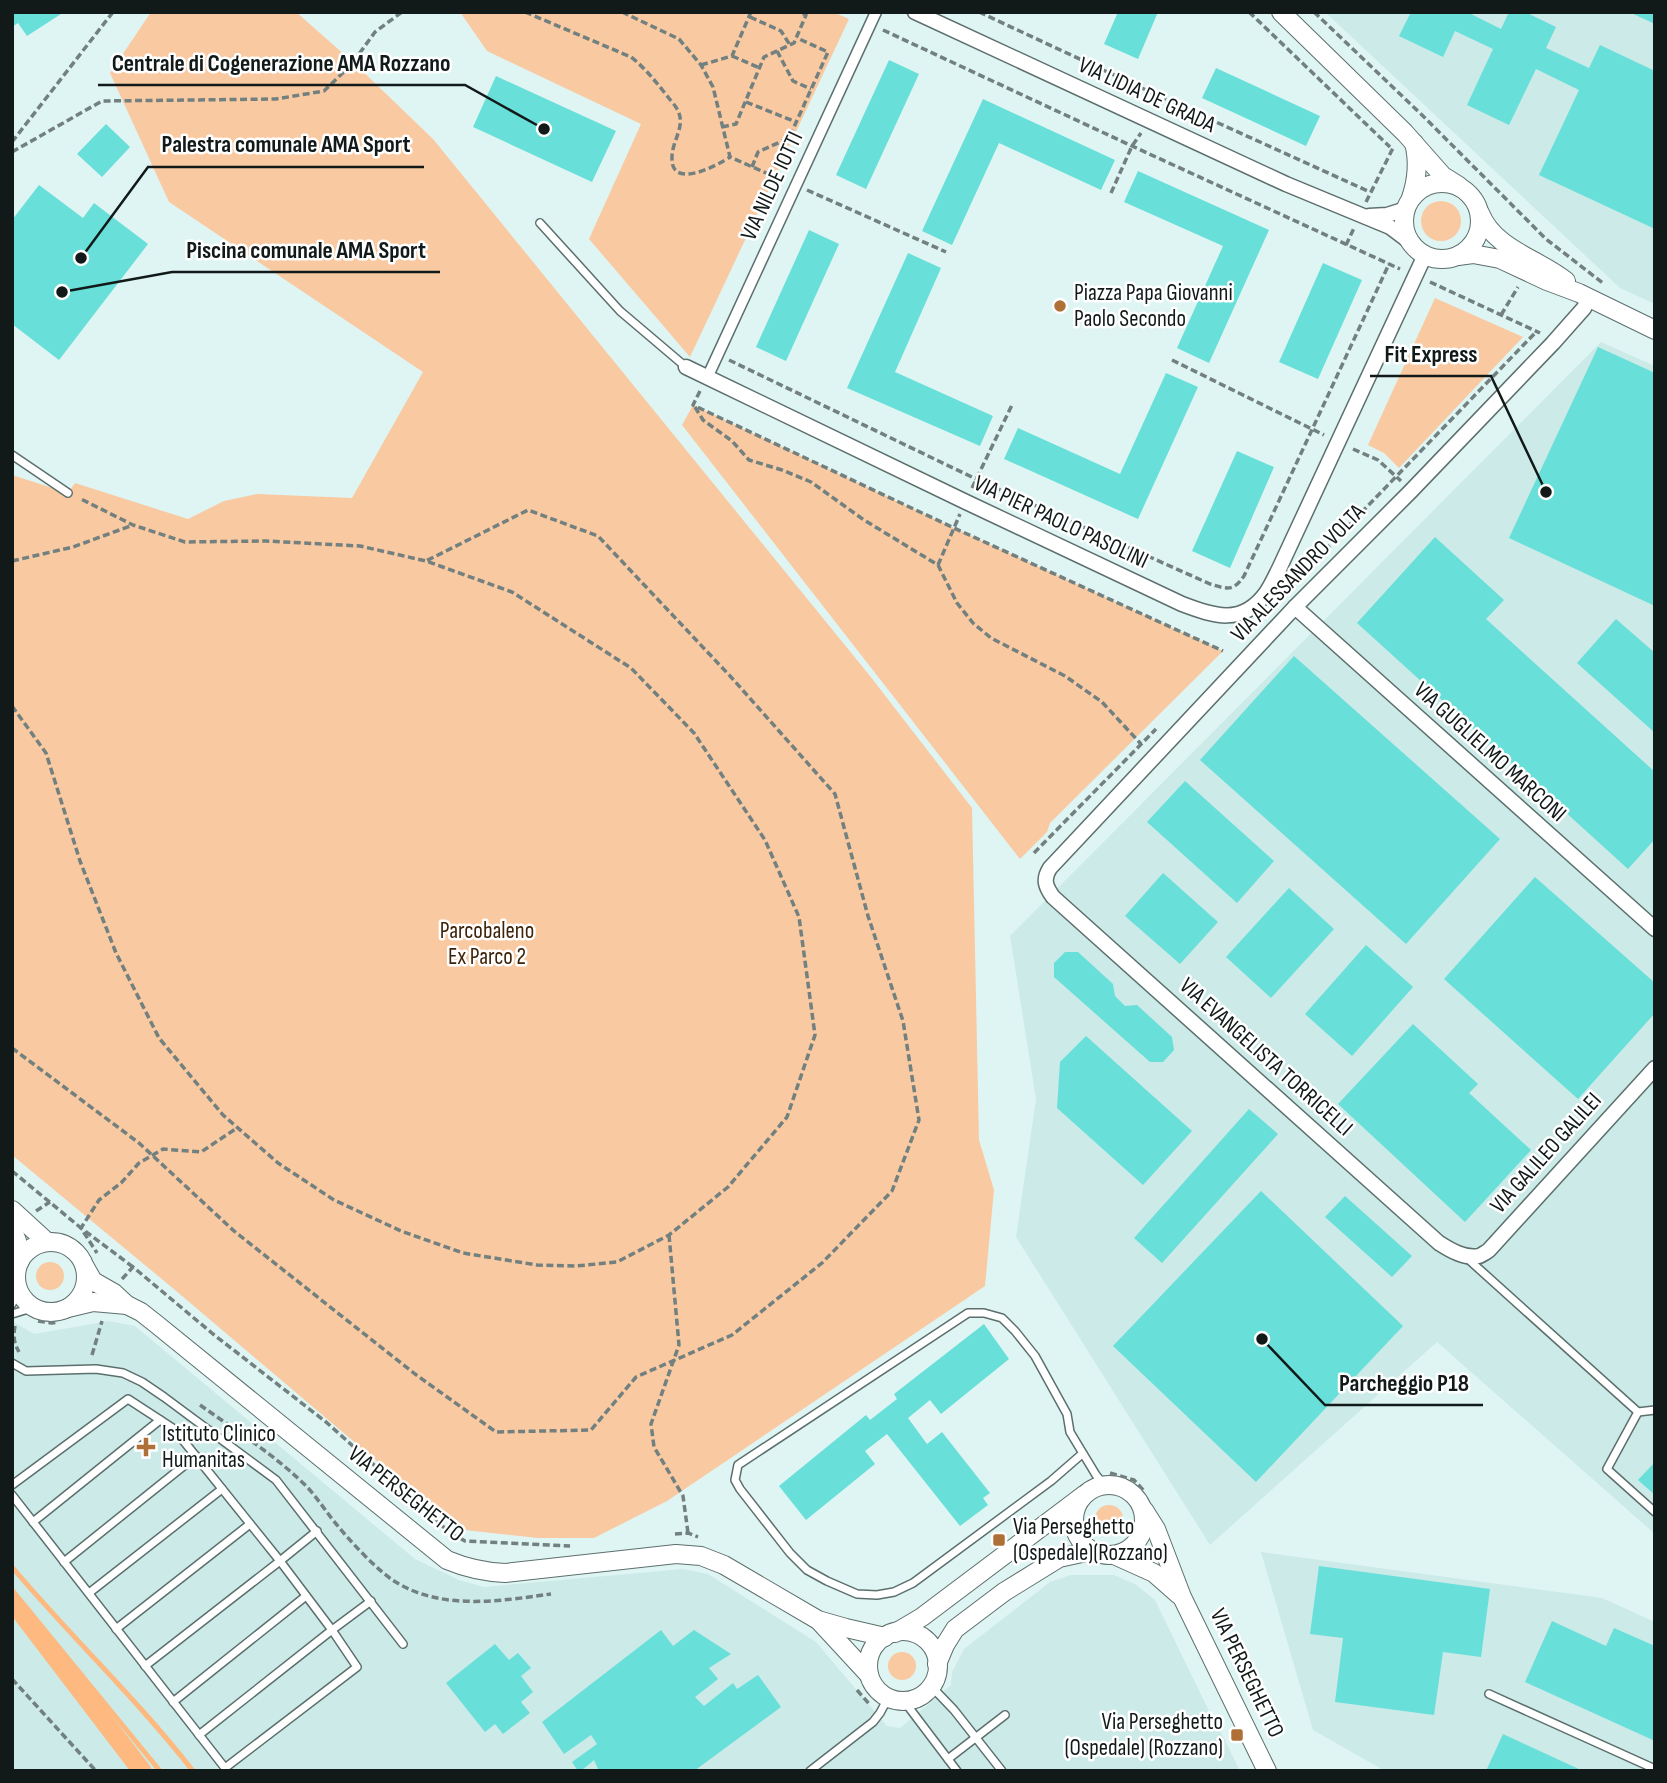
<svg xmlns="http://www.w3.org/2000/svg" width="1667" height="1783" font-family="'Sofia Sans Condensed',sans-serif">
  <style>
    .built { fill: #cbeae8 }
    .green { fill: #f9c9a1 }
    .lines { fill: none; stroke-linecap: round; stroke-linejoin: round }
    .stream { stroke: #fdb97f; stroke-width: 5 }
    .canal { stroke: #fdb97f; stroke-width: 19 }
    .building { fill: #68dfd9 }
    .service-casing { stroke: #5c6f6d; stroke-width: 10 }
    .pedestrian-casing { stroke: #5c6f6d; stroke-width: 13 }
    .minor-casing { stroke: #5c6f6d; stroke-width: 17 }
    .tertiary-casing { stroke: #5c6f6d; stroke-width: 20 }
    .path { stroke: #72807f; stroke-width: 3.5; stroke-dasharray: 7 3.5; stroke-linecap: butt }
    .service { stroke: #fff; stroke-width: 7 }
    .pedestrian { stroke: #fff; stroke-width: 10 }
    .minor { stroke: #fff; stroke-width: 14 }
    .tertiary { stroke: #fff; stroke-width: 18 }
    .poi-dot { fill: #ae7036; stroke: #fff; stroke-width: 2.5 }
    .labels { text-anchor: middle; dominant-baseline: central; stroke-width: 5; stroke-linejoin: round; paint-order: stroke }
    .street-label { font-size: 23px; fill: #121a19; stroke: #fff }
    .poi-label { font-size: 23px; fill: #121a19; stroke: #fff; text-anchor: start }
    .park-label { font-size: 23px; fill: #3d2309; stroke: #fff }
    .leader { fill: none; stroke: #121a19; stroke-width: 2.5 }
    .callout-dot { fill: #121a19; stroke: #fff; stroke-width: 2.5 }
    .callout-label { font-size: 24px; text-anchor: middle; font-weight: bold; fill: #121a19; stroke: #fff; stroke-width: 5; stroke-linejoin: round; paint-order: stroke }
  </style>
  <rect width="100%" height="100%" fill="#dff5f3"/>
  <g class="built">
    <path d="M1325 12H1655V304L1620 288Z"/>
    <path d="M1601 342 1655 366V1534L1437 1342 1210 1545 1016 1237 1036 1099 1010 936Z"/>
    <path d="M12 1321 34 1334 109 1321 135 1326 415 1559 459 1580 484 1587 683 1569 708 1574 816 1642 887 1726 900 1728 951 1685 952 1672 964 1649 1050 1582 1071 1575H1114L1135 1584 1155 1600 1209 1711 1205 1714 1210 1721 1216 1722 1240 1771H12Z"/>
    <path d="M1261 1552 1602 1598 1655 1622V1771H1385L1313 1730Z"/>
  </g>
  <g class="green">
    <path d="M151 12H296L354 63 433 139 870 676 972 808 979 1140 994 1190 985 1286 667 1501 594 1538H538L465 1530 391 1473 175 1290 12 1155V475L68 493 75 483 188 519 224 501 257 494 352 498 423 372 169 202 110 73Z"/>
    <path d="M460 12H833L849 19 690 357 589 239 641 124 487 51Z"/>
    <circle cx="1441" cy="221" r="20"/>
    <path d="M1435 298 1523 337 1399 468 1384 453 1368 445Z"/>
    <path d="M693 405 954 528 1223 651 1050 823 1047 832 1020 859 682 425Z"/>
    <circle cx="50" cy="1276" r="14"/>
    <circle cx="1109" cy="1519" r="14"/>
    <circle cx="902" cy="1666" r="14"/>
  </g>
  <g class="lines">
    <g class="stream">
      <path d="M12 1567C71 1637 137 1699 193 1771"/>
      <path d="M12 1590 160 1771"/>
    </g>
    <path class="canal" d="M12 1604 20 1611 142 1771"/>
  </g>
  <g class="building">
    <path d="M12 12H64L27 36 18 23 12 27Z"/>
    <path d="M1118 12H1158L1138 59 1104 44Z"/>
    <path d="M1411 12H1467L1501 29 1509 12H1525L1556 27 1546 48 1589 68 1600 45 1655 71V229L1539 175 1579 90 1536 69 1509 125 1467 105 1493 49 1455 31 1443 57 1399 36Z"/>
    <path d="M1629 12H1655V24Z"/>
    <path d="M889 60 919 74 866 189 836 175Z"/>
    <path d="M1216 68 1320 116 1306 146 1202 98Z"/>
    <path d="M496 76 616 131 592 182 473 127Z"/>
    <path d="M983 99 1115 160 1101 190 999 143 952 245 922 231Z"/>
    <path d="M106 124 130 147 102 177 77 154Z"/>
    <path d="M1138 171 1269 230 1209 363 1177 348 1223 246 1124 202Z"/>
    <path d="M39 185 83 218 94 203 148 244 59 360 12 324V220Z"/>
    <path d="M809 230 839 244 786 361 756 347Z"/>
    <path d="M908 253 941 268 895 372 993 416 980 446 847 388Z"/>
    <path d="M1323 263 1362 280 1318 379 1279 362Z"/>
    <path d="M1598 347 1655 373V606L1509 538Z"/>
    <path d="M1166 373 1198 387 1138 519 1004 459 1018 428 1120 474Z"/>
    <path d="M1237 451 1274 467 1230 568 1192 551Z"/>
    <path d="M1435 537 1504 600 1486 619 1655 772V839L1628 869 1357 623Z"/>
    <path d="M1616 619 1655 653V733L1577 663Z"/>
    <path d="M1294 656 1500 839 1406 944 1200 760Z"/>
    <path d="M1185 781 1274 861 1237 903 1147 822Z"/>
    <path d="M1163 873 1218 922 1180 964 1125 916Z"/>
    <path d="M1535 877 1655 983V1013L1578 1099 1444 979Z"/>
    <path d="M1289 888 1334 929 1271 998 1226 957Z"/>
    <path d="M1366 945 1413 987 1352 1056 1305 1014Z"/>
    <path d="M1065 952H1078L1113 984 1115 996 1125 1006 1137 1005 1172 1037 1174 1050 1163 1062H1150L1054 977V963Z"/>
    <path d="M1413 1024 1478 1084 1469 1093 1531 1150 1465 1222 1338 1104Z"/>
    <path d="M1086 1036 1192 1131 1143 1185 1057 1108 1060 1062Z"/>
    <path d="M1249 1109 1278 1134 1162 1263 1134 1238Z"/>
    <path d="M1261 1191 1403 1326 1256 1482 1113 1346Z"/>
    <path d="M1345 1196 1412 1256 1392 1277 1325 1217Z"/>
    <path d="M984 1324 1009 1359 941 1414 930 1400 908 1418 927 1444 942 1432 990 1493 983 1498 988 1505 960 1526 887 1434 865 1451 875 1464 806 1520 779 1486 866 1415 870 1420 897 1399 894 1394Z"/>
    <path d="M1655 1462V1495L1638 1480Z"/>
    <path d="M1319 1566 1490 1589 1481 1657 1443 1652 1434 1715 1335 1702 1343 1638 1310 1634Z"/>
    <path d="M1552 1621 1606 1646 1614 1628 1655 1646V1741L1525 1682Z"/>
    <path d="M661 1630 673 1646 694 1630 731 1654 709 1668 718 1679 695 1697 704 1706 733 1683 737 1689 758 1675 781 1707 694 1771H599L594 1760 581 1771H578L572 1762 597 1744 591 1735 564 1754 542 1722Z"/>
    <path d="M495 1644 509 1660 518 1653 531 1668 521 1676 533 1692 521 1702 530 1713 503 1734 495 1724 485 1732 446 1683Z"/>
    <path d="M1503 1734 1583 1771H1486Z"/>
  </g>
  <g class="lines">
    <defs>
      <g id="service">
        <path d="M540 223 620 311 686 367"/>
        <path d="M12 455 68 493"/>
        <path d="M1468 1259 1638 1412 1607 1469 1655 1512"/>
        <path d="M12 1304 19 1289"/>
        <path d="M12 1314 35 1307"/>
        <path d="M12 1363 26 1371 96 1369 123 1373 142 1382 164 1397 276 1480 403 1644"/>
        <path d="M1638 1412 1655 1410"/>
        <path d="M1082 1454 1051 1481 913 1583 894 1592 877 1595 857 1594 827 1581 807 1570 790 1553 740 1489 735 1480 738 1465 968 1313H984L1002 1318 1015 1331 1035 1356 1067 1414 1070 1432 1096 1475 1104 1485"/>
        <path d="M12 1485 128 1399 174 1429 280 1561 317 1531"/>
        <path d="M12 1495 225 1768 357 1667 332 1630 371 1601"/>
        <path d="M33 1522 160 1420"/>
        <path d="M64 1562 196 1456"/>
        <path d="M89 1593 222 1489"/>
        <path d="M116 1629 250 1524"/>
        <path d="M145 1666 280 1561 332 1630 199 1735"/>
        <path d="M931 1686 954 1710 1002 1771"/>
        <path d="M1489 1694 1655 1769"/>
        <path d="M904 1701 957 1771"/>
        <path d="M173 1702 306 1596"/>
        <path d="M948 1759 1005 1715"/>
        <path d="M810 1771 873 1722 880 1713 888 1698"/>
      </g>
      <path id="pedestrian" d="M707 378 876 12"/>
      <g id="minor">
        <path d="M915 12 1286 184 1390 227 1410 242"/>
        <path d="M1369 216 1387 215 1406 209"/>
        <path d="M1589 298 1584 308 1553 343 1410 492 1295 607 1050 868C1043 879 1045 886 1053 897L1439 1243C1450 1250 1465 1259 1479 1256 1480 1256 1488 1251 1489 1250L1655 1068"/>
        <path d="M686 367 966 502 1182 604C1214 616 1242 626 1266 593 1271 586 1275 577 1279 569L1425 255"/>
        <path d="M1295 607 1655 929"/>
      </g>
      <g id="tertiary">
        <path d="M1281 12 1405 133 1443 176 1459 186"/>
        <circle cx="1442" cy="221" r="38"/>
        <path d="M1411 198C1417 180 1419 162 1414 143"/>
        <path d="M1480 213C1494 249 1539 259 1566 281"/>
        <path d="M1458 256 1473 254 1500 259 1547 281 1579 293 1655 330"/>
        <path d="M12 1210 47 1242"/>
        <path d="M12 1228 17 1241 20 1261"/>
        <circle cx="51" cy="1277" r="35"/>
        <path d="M85 1267 93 1281 114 1293 127 1305 141 1312 155 1323 447 1560C466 1568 484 1572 505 1573L676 1554 701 1556 724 1565 818 1620 846 1628 885 1637"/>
        <path d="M68 1308 93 1302 127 1305"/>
        <circle cx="1109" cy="1520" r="35"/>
        <path d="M1144 1510 1156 1529 1182 1597 1267 1771"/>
        <path d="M1114 1555 1154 1573 1179 1595"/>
        <path d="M820 1622 869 1675"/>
        <circle cx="903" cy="1666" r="35"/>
        <path d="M895 1633 922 1617 1084 1495"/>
        <path d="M937 1664 945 1645 955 1629 1004 1592 1059 1558 1091 1551"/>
      </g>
    </defs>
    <use href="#service" class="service-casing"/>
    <use href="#pedestrian" class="pedestrian-casing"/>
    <use href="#minor" class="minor-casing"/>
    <use href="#tertiary" class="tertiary-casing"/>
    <g class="path">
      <path d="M525 12 631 57C646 69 656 82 668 97 671 101 676 106 678 111 686 127 671 142 672 159 672 190 718 165 730 157"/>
      <path d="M622 12 679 39 701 65 713 87 730 157 784 181"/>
      <path d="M979 12 1161 97 1370 192"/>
      <path d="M1249 12 1390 147"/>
      <path d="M1314 12 1423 116 1546 239 1604 284"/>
      <path d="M750 17 781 31 790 45"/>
      <path d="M883 30 1132 146 1400 269"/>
      <path d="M777 51 793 81 811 89"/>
      <path d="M732 56 760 68"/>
      <path d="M701 65 732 56 751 12"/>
      <path d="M746 102 796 122"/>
      <path d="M722 127 736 124 764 57 794 43 806 15 799 12"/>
      <path d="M12 142 113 12"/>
      <path d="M12 152 102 101 276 99 324 91 351 65 375 32 402 12"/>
      <path d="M752 167 758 152 789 138 828 52 797 38"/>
      <path d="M807 190 946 252"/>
      <path d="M1111 193 1132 146 1141 133"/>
      <path d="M1366 202 1394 146"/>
      <path d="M1346 245 1354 228"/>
      <path d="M1430 282 1540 333"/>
      <path d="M1501 315 1518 287"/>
      <path d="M729 360 976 479 1210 584C1227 589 1233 592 1244 576L1389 264"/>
      <path d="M1172 360 1324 435"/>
      <path d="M700 391 693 405 954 528 1223 651"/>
      <path d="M695 407 703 420 732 441 749 460 782 470 811 482 864 520 938 565 957 603 973 623 991 638 1065 676 1102 702 1141 744"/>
      <path d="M1353 449 1378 460 1401 481"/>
      <path d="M972 488 1012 405"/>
      <path d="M1328 551 1327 548 1537 331"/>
      <path d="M12 561 73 547 133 525"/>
      <path d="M938 565 960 514"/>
      <path d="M12 706 46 753 80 861 116 953 159 1038 223 1115 278 1163 334 1200 401 1231 463 1253 537 1265 576 1266 617 1262 669 1235 728 1187 787 1117 815 1035 799 917 765 840 694 733 631 668 512 592 426 561 360 546 266 541 185 542 133 525 79 498"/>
      <path d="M1034 853 1156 729"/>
      <path d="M12 1048 139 1143 234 1231 415 1374 496 1432 591 1430 636 1377 732 1335 822 1263 892 1191 919 1120 903 1021 868 916 835 794 731 677 598 536 528 510 426 561"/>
      <path d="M12 1171 81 1228 97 1253"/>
      <path d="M36 1211 50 1202"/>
      <path d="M669 1235 679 1345 651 1424 654 1447 683 1496 688 1533"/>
      <path d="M133 1267 81 1228 99 1200 121 1183 139 1163 163 1149 201 1152 237 1128"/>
      <path d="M122 1279 133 1267 213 1334 326 1422 448 1531 465 1541 570 1546"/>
      <path d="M38 1321 52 1323 58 1322"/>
      <path d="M15 1326C13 1337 14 1343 19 1352"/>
      <path d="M92 1355 102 1321"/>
      <path d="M200 1405C235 1430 272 1453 303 1483 316 1495 325 1511 337 1525 350 1541 377 1570 394 1581 441 1611 500 1601 551 1594"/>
      <path d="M1110 1473 1134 1480 1145 1492"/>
      <path d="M675 1534 688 1533 698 1537"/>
      <path d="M12 1679 96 1771"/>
      <path d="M857 1690 870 1705"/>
    </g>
    <use href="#service" class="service"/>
    <use href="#pedestrian" class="pedestrian"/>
    <use href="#minor" class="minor"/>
    <use href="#tertiary" class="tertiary"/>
  </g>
  <g class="poi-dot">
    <circle cx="1060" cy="306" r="7"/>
    <path d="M142.5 1436.5h7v7h7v7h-7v7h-7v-7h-7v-7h7z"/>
    <rect x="992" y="1533" width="14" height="14" rx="3.5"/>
    <rect x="1230" y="1728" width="14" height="14" rx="3.5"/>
  </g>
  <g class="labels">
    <g class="street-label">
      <text transform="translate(1147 95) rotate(25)">VIA LIDIA DE GRADA</text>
      <text transform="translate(772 186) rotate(-65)">VIA NILDE IOTTI</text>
      <text transform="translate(1061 522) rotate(25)">VIA PIER PAOLO PASOLINI</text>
      <text transform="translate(1298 573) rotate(-46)">VIA ALESSANDRO VOLTA</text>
      <text transform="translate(1490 752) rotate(42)">VIA GUGLIELMO MARCONI</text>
      <text transform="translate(1266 1057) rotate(42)">VIA EVANGELISTA TORRICELLI</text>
      <text transform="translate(1546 1153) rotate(-48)">VIA GALILEO GALILEI</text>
      <text transform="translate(406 1494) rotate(38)">VIA PERSEGHETTO</text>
      <text transform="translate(1247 1673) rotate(64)">VIA PERSEGHETTO</text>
    </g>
    <g class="poi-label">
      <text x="1074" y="293">Piazza Papa Giovanni<tspan x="1074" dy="26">Paolo Secondo</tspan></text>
      <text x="162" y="1434">Istituto Clinico<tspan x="162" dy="26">Humanitas</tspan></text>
      <text x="1013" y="1527">Via Perseghetto<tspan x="1013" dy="26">(Ospedale)(Rozzano)</tspan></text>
      <text x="1223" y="1722" text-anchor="end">Via Perseghetto<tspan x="1223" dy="26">(Ospedale) (Rozzano)</tspan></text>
    </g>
    <g class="park-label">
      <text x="487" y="931">Parcobaleno<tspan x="487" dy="26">Ex Parco 2</tspan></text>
    </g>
  </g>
  <path class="leader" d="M544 129L465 85H98M81 258L148 167H424M62 292L172 272H440M1546 492L1491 376H1370M1262 1339L1325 1405H1483"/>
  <g class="callout-dot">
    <circle cx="544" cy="129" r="7"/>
    <circle cx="81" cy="258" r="7"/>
    <circle cx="62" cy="292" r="7"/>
    <circle cx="1546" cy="492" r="7"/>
    <circle cx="1262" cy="1339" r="7"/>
  </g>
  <g class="callout-label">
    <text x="281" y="71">Centrale di Cogenerazione AMA Rozzano</text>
    <text x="286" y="152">Palestra comunale AMA Sport</text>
    <text x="306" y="258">Piscina comunale AMA Sport</text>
    <text x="1431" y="362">Fit Express</text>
    <text x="1404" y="1391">Parcheggio P18</text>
  </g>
  <rect width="1667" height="1783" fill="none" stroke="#121a19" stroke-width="28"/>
</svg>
